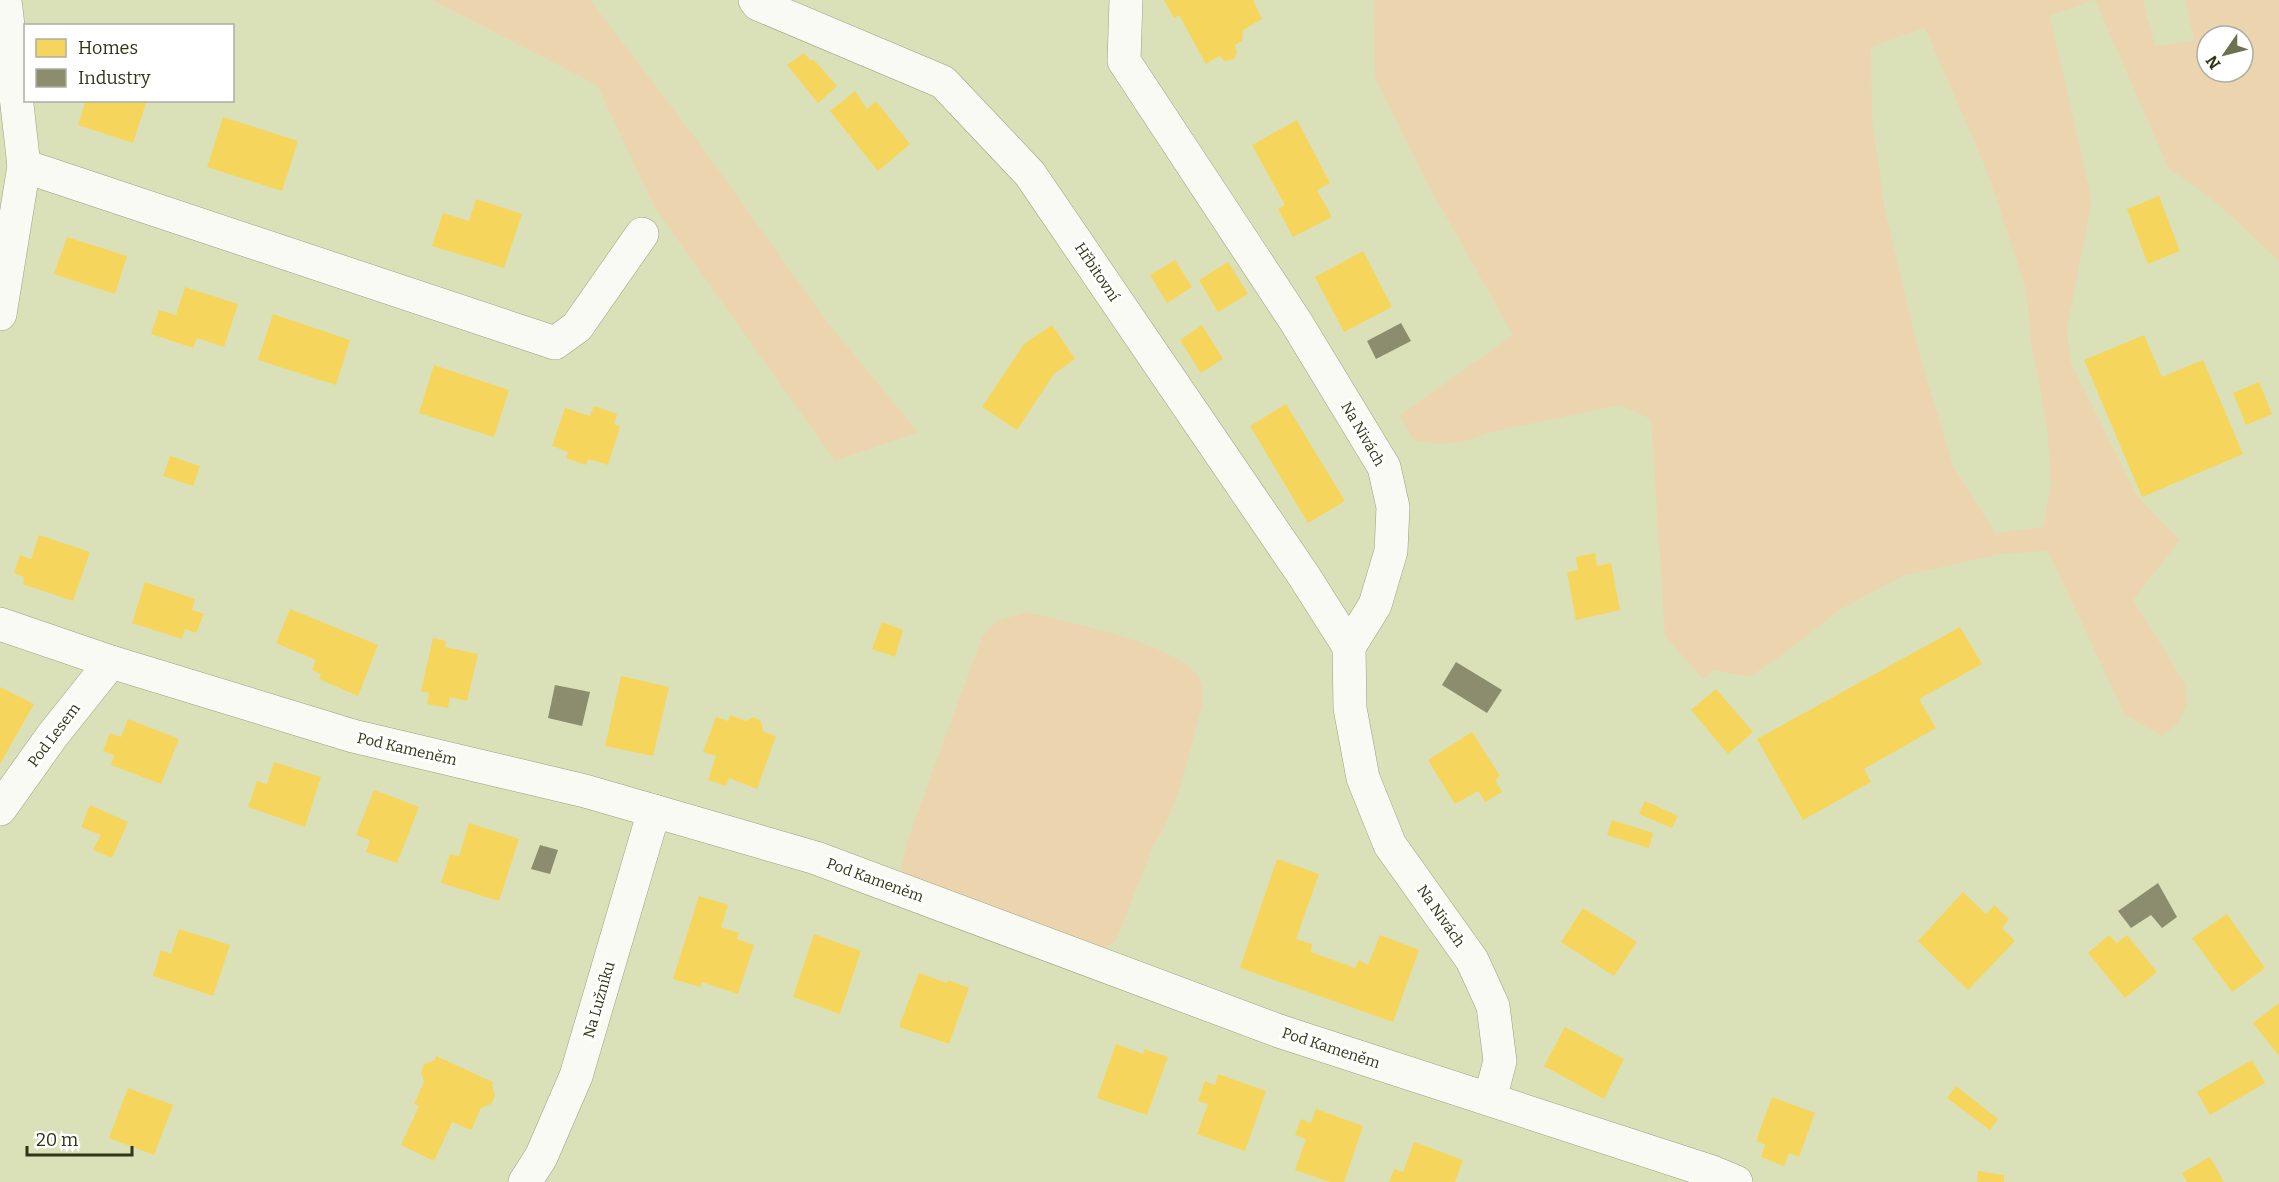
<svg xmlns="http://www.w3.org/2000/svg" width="2279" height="1182" font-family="Bitter,serif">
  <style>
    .green { fill: #ecd4af; fill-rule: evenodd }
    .homes { fill: #f6d55c }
    .industry { fill: #8c8c6e }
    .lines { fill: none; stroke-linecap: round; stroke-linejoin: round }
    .minor-casing { stroke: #9a9f7f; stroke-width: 34 }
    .minor { stroke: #f9faf4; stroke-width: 33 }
    .labels { text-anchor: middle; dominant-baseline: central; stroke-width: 6; stroke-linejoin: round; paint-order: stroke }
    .street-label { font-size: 15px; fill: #303517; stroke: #fff }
  </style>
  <rect width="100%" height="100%" fill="#dae1b8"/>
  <g class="green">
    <path d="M432 0H590L697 140 827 322 918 432 835 461 655 208 597 85Z"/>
    <path d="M1374 0H2093L2050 16 2092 201 2067 328 2071 363 2137 496 2180 540 2133 600 2185 684 2187 704 2177 724 2162 736 2125 715 2048 551 2000 554 1902 576 1838 611 1782 655 1749 677 1714 670 1703 679 1665 636 1651 419 1620 405 1492 432 1458 443 1435 444 1413 440 1400 415 1513 335 1426 181 1375 77ZM1925 28 1987 171 2026 289 2031 341 2047 426 2051 485 2043 527 1995 533 1953 466 1918 349 1885 210 1872 119 1871 47Z"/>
    <path d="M2095 0H2143L2155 46 2194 41 2186 0H2279V261C2244 228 2211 194 2169 169ZM2207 36H2243V72H2207Z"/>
    <path d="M1026 612C1067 622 1172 642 1197 675 1202 683 1203 693 1203 702 1191 744 1178 812 1153 846L1116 941 1103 949 903 876 901 869 908 839 982 637 997 621Z"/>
  </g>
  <g class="homes">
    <path d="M1164 0H1253L1262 19 1243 30 1242 41 1235 45 1237 52 1234 59 1225 61 1219 56 1206 64 1179 15 1174 18Z"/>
    <path d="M804 53 810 60H814L837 86 818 103 787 65Z"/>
    <path d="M855 91 867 109 876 101 910 144 878 171 830 111Z"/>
    <path d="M86 100H147L133 143 78 125Z"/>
    <path d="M223 117 298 141 282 191 207 167Z"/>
    <path d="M1297 120 1330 183 1317 190 1332 217 1293 237 1278 209 1285 205 1252 145Z"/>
    <path d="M2159 196 2180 251 2148 264 2127 209Z"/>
    <path d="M476 199 522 214 504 268 432 246 443 213 469 221Z"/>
    <path d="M67 237 127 256 115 294 54 274Z"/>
    <path d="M1363 251 1392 307 1344 332 1315 277Z"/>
    <path d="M1175 260 1192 287 1167 303 1150 275Z"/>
    <path d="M1228 262 1248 294 1218 312 1199 280Z"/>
    <path d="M185 287 238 304 224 347 197 338 193 348 151 334 159 310 176 315Z"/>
    <path d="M273 314 350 340 336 385 258 360Z"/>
    <path d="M1052 325 1075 359 1054 374 1017 430 982 407 1024 344Z"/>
    <path d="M1202 325 1223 359 1201 373 1180 340Z"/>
    <path d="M2144 335 2162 377 2203 360 2243 454 2142 497 2084 360Z"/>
    <path d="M434 365 509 390 494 437 419 413Z"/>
    <path d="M2259 382 2272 414 2246 425 2233 393Z"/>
    <path d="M1286 404 1345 501 1308 523 1250 426Z"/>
    <path d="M594 406 617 414 614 424 620 427 608 465 588 459 586 465 566 458 568 452 552 446 565 408 590 416Z"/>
    <path d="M170 456 200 466 193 486 163 476Z"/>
    <path d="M39 535 90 552 73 601 23 584 24 577 14 573 20 555 31 559Z"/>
    <path d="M1595 553 1597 566 1611 563 1620 610 1576 620 1567 572 1578 570 1576 557Z"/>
    <path d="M145 582 195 599 192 610 204 614 196 633 185 629 182 639 132 623Z"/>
    <path d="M290 609 378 645 358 696 319 679 321 674 312 670 316 660 276 643Z"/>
    <path d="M882 622 903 630 895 657 872 649Z"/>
    <path d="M1960 627 1982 664 1919 699 1936 728 1864 769 1871 782 1803 820 1757 739Z"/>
    <path d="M433 638 446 641 445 647 478 654 467 701 450 697 448 708 427 704 429 693 421 691Z"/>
    <path d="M621 676 669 687 653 756 605 746Z"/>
    <path d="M0 687 34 704 0 764Z"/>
    <path d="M1716 689 1753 732 1728 754 1691 710Z"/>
    <path d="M730 715 746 721 753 717 760 720 763 727 762 731 776 736 757 789 729 778 726 786 708 780 716 756 703 752 716 717 728 721Z"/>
    <path d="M128 719 179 739 161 784 111 765 114 755 103 751 110 733 121 737Z"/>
    <path d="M1472 732 1500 776 1495 780 1502 792 1485 802 1478 791 1455 804 1428 760Z"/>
    <path d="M274 762 321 777 305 827 248 807 257 781 267 784Z"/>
    <path d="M374 790 419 807 397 863 366 852 370 840 356 835Z"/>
    <path d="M1645 801 1678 816 1672 828 1639 814Z"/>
    <path d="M90 805 128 822 112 858 93 850 101 835 81 827Z"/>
    <path d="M1612 820 1653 833 1649 848 1607 835Z"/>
    <path d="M469 823 519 839 499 901 441 883 450 854 459 856Z"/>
    <path d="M1277 859 1319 874 1296 939 1312 944 1311 952 1355 968 1359 960 1368 965 1380 935 1419 950 1393 1022 1240 968Z"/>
    <path d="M1963 892 1986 914 1994 905 2009 919 2002 928 2015 941 1968 990 1918 941Z"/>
    <path d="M699 896 728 905 721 927 739 933 737 939 754 945 738 994 702 982 700 987 673 979Z"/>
    <path d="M1583 908 1637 942 1614 976 1561 942Z"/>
    <path d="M2227 914 2265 968 2232 992 2192 938Z"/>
    <path d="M179 929 230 945 213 996 153 976 161 950 171 954Z"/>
    <path d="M814 934 861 951 840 1014 793 997Z"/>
    <path d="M2109 935 2117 943 2127 935 2157 972 2125 998 2088 953Z"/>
    <path d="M919 973 947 983 948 980 969 988 949 1044 899 1027Z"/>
    <path d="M2279 1003V1056L2253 1023Z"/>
    <path d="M1565 1027 1624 1059 1604 1099 1544 1066Z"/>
    <path d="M1116 1044 1143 1054 1144 1049 1168 1057 1147 1115 1097 1098Z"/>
    <path d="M436 1056 493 1082 492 1085 495 1096 491 1104 481 1108 471 1130 452 1122 434 1161 401 1145 419 1106 414 1104 424 1082 421 1072 424 1064 435 1060Z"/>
    <path d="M2252 1060 2265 1083 2210 1115 2197 1092Z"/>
    <path d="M1218 1074 1266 1091 1245 1151 1197 1134 1208 1104 1198 1101 1205 1081 1215 1085Z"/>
    <path d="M1956 1086 1998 1119 1990 1130 1947 1098Z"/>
    <path d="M128 1088 173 1105 154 1155 109 1138Z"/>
    <path d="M1772 1097 1815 1113 1799 1157 1789 1153 1784 1166 1761 1157 1765 1145 1756 1141Z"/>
    <path d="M1316 1109 1363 1126 1344 1182H1330L1295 1170 1306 1139 1295 1135 1301 1119 1311 1123Z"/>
    <path d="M1414 1142 1463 1160 1455 1182H1389L1394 1169 1403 1172Z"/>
    <path d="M2210 1157 2224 1182H2187L2182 1173Z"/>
    <path d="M1978 1171 2004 1175V1182H1977Z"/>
  </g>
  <g class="industry">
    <path d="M1401 323 1411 341 1376 359 1367 341Z"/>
    <path d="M1456 662 1502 690 1487 713 1442 685Z"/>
    <path d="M555 685 590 692 582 726 548 718Z"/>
    <path d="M540 845 558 850 550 874 531 869Z"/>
    <path d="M2158 883 2177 917 2162 928 2151 915 2131 928 2118 911Z"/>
  </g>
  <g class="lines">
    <defs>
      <g id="minor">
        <path d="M755 0 758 4 943 82 1030 174 1304 576 1349 647"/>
        <path d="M1126 0 1124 61 1296 322 1384 467 1393 507 1391 551 1375 605 1349 647 1350 708 1363 778 1390 845 1472 960 1493 1006 1500 1061 1490 1099"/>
        <path d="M24 166 555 343 577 327 642 234"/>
        <path d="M0 314 24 166 5 0"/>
        <path d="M0 624 111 662 353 736 585 791 816 858 1279 1031 1712 1172 1736 1182"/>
        <path d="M0 809 52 736 111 662"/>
        <path d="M525 1182 541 1157 576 1076 654 811"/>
      </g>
    </defs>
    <use href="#minor" class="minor-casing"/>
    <use href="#minor" class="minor"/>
  </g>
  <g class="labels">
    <g class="street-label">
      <text transform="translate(1097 272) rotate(56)">Hřbitovní</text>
      <text transform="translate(1363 434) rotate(60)">Na Nivách</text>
      <text transform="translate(54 735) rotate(-53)">Pod Lesem</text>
      <text transform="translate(407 749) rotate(13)">Pod Kameněm</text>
      <text transform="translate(875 880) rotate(20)">Pod Kameněm</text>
      <text transform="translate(1441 916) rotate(55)">Na Nivách</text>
      <text transform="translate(599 1000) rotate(-74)">Na Lužníku</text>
      <text transform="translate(1331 1048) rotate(18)">Pod Kameněm</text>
    </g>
  </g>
  <rect x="24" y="24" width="210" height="78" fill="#ffffff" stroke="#acaea2" stroke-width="1.5"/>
  <rect x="36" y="39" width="30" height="18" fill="#f6d55c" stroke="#acaea2" stroke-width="1.5"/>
  <text x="78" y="54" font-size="18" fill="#303517">Homes</text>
  <rect x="36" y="69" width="30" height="18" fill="#8c8c6e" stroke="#acaea2" stroke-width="1.5"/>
  <text x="78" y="84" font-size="18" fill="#303517">Industry</text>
  <g transform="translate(2225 54) rotate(235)"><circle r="28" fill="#ffffff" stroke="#acaea2" stroke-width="1.5"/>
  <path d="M0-4.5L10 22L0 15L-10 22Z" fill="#6c714f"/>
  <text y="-9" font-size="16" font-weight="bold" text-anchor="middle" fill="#303517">N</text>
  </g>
  <path d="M27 1146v9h105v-9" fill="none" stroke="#303517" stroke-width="3"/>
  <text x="36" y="1146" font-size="18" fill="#303517" stroke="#ffffff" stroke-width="4.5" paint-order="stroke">20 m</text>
</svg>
